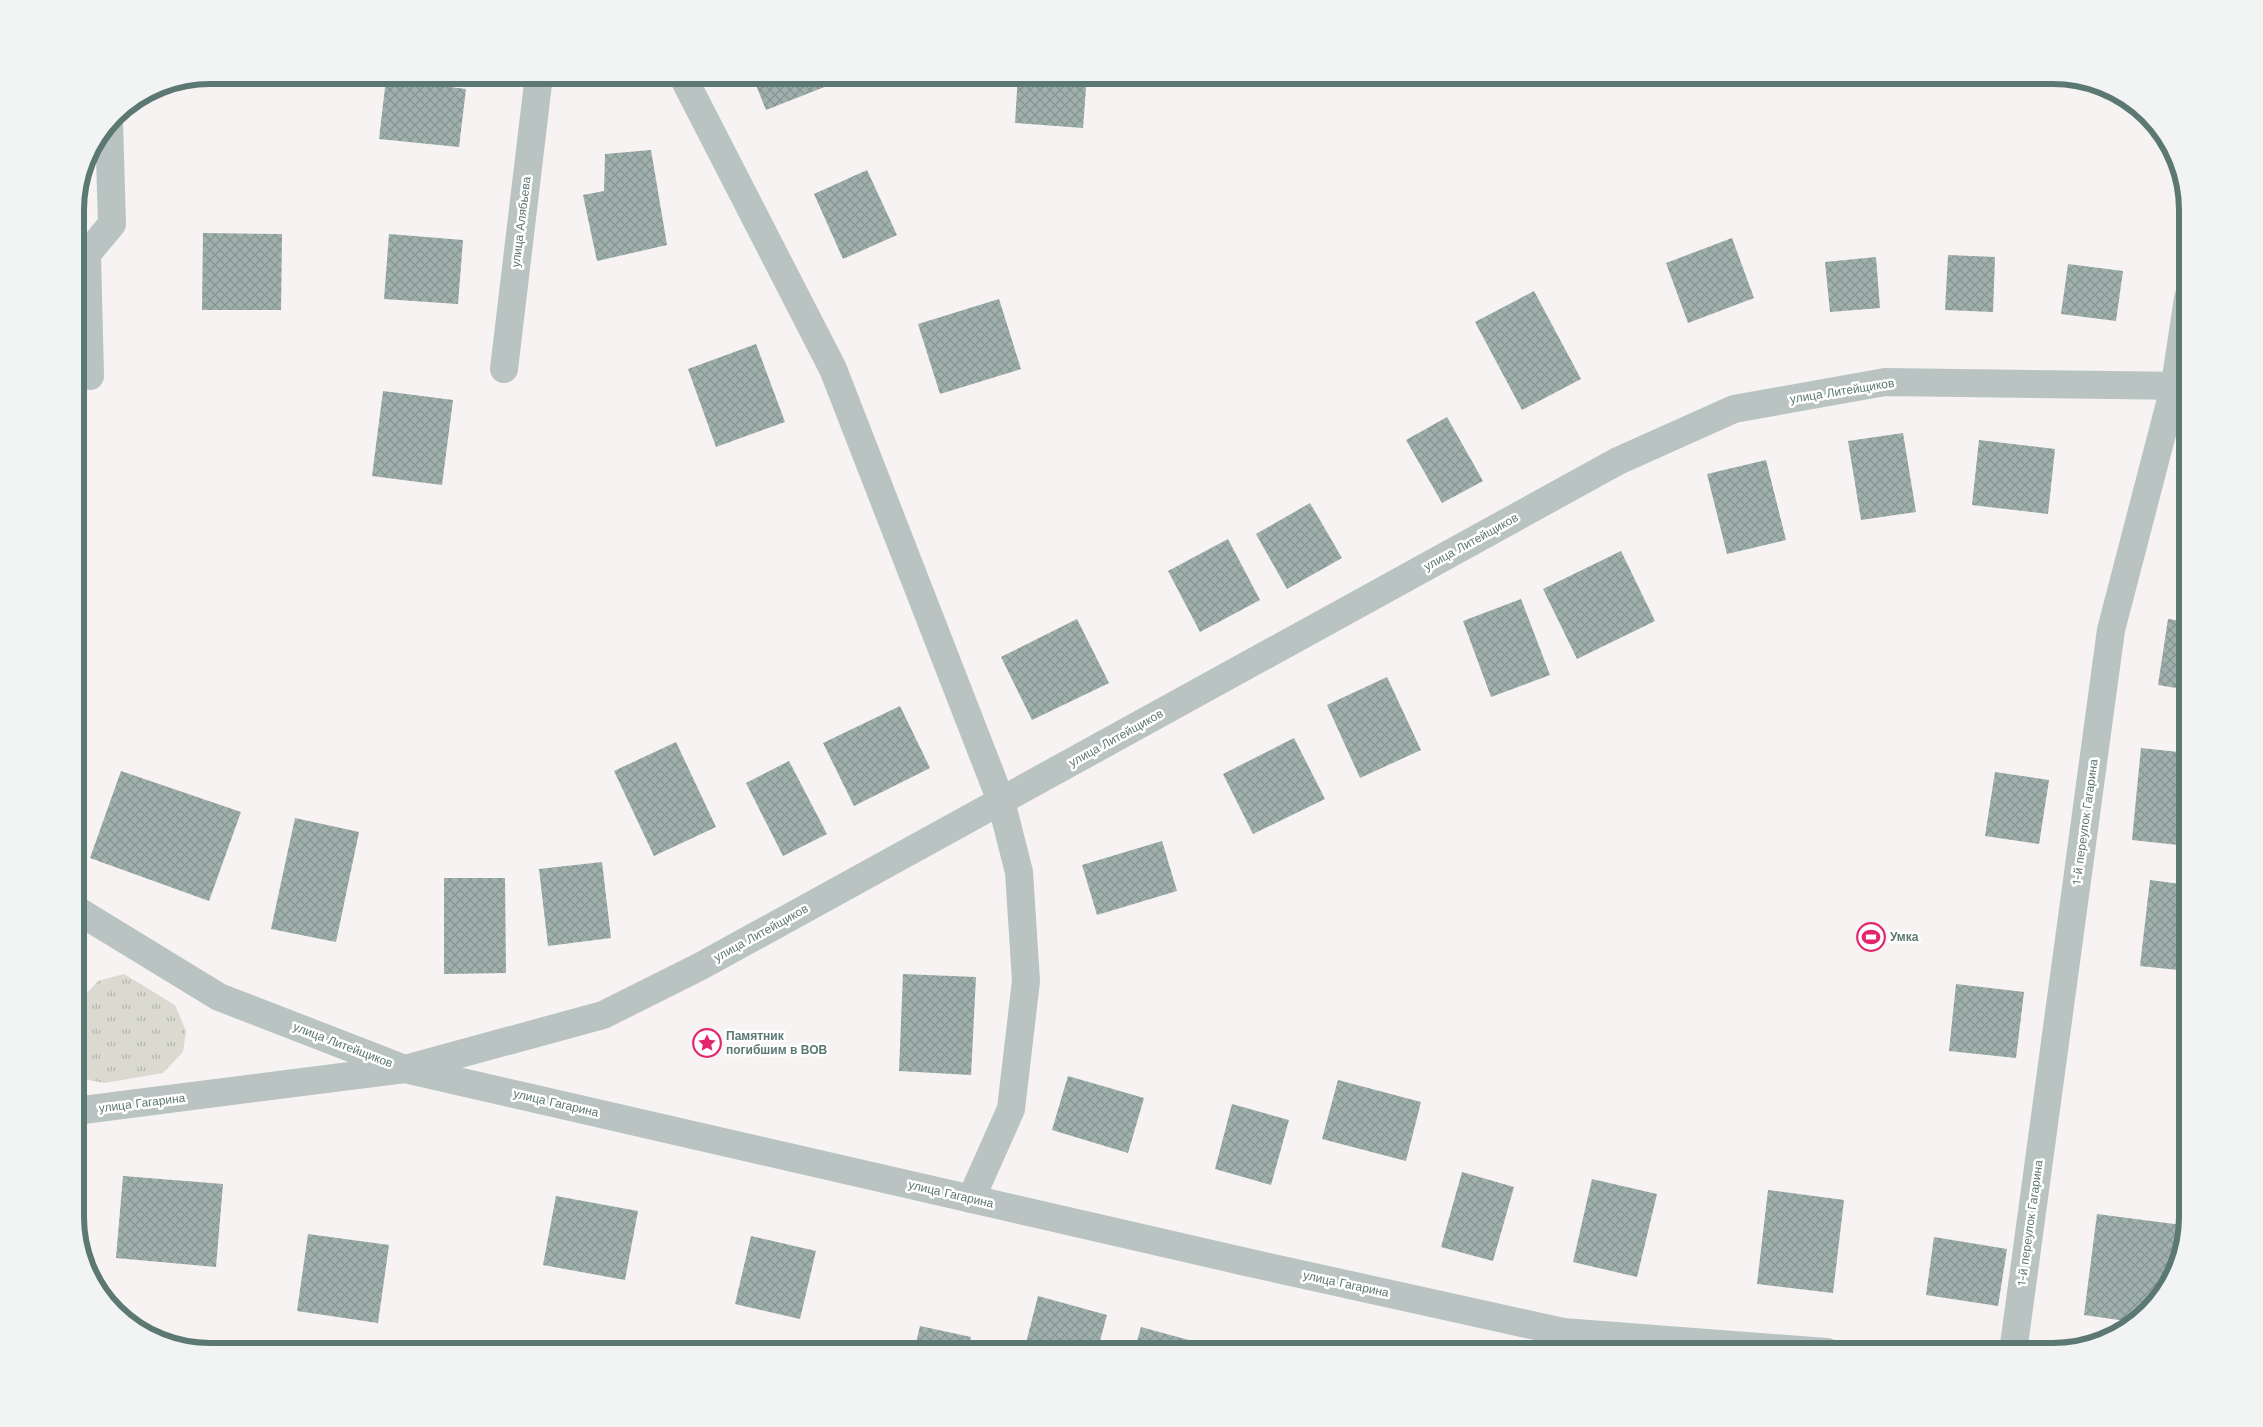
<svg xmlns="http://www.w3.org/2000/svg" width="2263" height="1427" font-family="'Work Sans',sans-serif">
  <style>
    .grass { fill: url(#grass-tufts) }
    .building { fill: url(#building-cross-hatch) }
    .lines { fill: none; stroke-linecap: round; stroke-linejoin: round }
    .street { stroke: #b9c3c1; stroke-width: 28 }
    .labels { text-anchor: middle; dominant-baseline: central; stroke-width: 5; stroke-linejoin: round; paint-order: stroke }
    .street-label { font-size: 12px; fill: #5c7873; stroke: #fff }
    .poi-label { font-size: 12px; font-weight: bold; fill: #5c7873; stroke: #fff; text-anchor: start }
    .rim { fill: none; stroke: #5c7873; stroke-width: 6 }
  </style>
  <defs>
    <pattern id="grass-tufts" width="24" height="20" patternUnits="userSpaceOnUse" patternTransform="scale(1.25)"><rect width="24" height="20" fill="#dadad1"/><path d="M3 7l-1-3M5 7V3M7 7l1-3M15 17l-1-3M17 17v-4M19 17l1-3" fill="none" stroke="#b4b6ae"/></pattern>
    <pattern id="building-cross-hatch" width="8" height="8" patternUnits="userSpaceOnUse" patternTransform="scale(1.25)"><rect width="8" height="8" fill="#a0b0ad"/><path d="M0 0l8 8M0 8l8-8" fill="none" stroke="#869491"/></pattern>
  </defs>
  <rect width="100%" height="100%" fill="#f6f3f2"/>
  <path class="grass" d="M124 974 175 1005 186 1031 183 1052 163 1073 104 1083 84 1079 75 1063V1006L98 981Z"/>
  <g class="building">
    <path d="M210 75H239L240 80 165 85Z"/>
    <path d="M752 75H829L832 84 766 110Z"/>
    <path d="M1018 75H1087L1083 128 1015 123Z"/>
    <path d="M386 79 466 89 459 147 379 139Z"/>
    <path d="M651 150 667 245 597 261 583 195 604 191 605 154Z"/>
    <path d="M867 170 897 235 843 259 814 194Z"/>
    <path d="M203 233 282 234 281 310H202Z"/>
    <path d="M389 234 463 240 458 304 384 299Z"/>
    <path d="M1732 238 1754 298 1688 323 1666 263Z"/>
    <path d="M1948 255 1995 257 1993 312 1945 310Z"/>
    <path d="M1876 257 1880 308 1830 312 1825 262Z"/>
    <path d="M2068 264 2123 271 2116 321 2061 314Z"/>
    <path d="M1534 291 1581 379 1522 410 1475 322Z"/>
    <path d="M999 299 1021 369 940 394 918 324Z"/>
    <path d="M756 344 785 422 716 447 688 369Z"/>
    <path d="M383 391 453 400 442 485 372 476Z"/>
    <path d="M1447 417 1483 481 1442 503 1406 440Z"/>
    <path d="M1903 433 1916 512 1861 520 1848 441Z"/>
    <path d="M1979 440 2055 449 2048 514 1972 505Z"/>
    <path d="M1766 460 1786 540 1727 554 1707 474Z"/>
    <path d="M1310 503 1342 558 1287 589 1256 534Z"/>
    <path d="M1228 539 1260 600 1200 632 1168 571Z"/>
    <path d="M1621 551 1655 621 1577 659 1543 589Z"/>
    <path d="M1521 599 1550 675 1491 697 1463 621Z"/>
    <path d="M1077 619 1109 683 1032 720 1001 657Z"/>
    <path d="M2168 619 2188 622V690L2158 685Z"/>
    <path d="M1387 677 1421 750 1360 778 1327 705Z"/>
    <path d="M900 706 930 768 854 806 823 743Z"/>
    <path d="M1294 738 1325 799 1253 834 1223 774Z"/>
    <path d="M676 742 716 827 654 856 614 771Z"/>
    <path d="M2141 748 2188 753V846L2132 840Z"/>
    <path d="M789 761 827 834 783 856 746 783Z"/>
    <path d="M121 771 241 812 209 901 90 858Z"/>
    <path d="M1995 772 2049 780 2039 844 1985 836Z"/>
    <path d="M295 818 359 832 336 942 271 929Z"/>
    <path d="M1162 841 1177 891 1097 915 1082 865Z"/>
    <path d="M602 862 611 938 548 946 539 869Z"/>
    <path d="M444 878H505L506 973 444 974Z"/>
    <path d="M2150 880 2188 885V971L2140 966Z"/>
    <path d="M903 974 976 977 971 1075 899 1071Z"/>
    <path d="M1956 984 2024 992 2016 1058 1949 1051Z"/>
    <path d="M1068 1076 1144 1098 1128 1153 1052 1130Z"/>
    <path d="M1338 1080 1421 1102 1406 1161 1322 1139Z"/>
    <path d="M1232 1104 1289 1120 1271 1185 1215 1169Z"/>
    <path d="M1462 1172 1514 1187 1493 1261 1441 1247Z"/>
    <path d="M123 1176 223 1184 216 1267 116 1258Z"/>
    <path d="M1592 1179 1657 1194 1637 1277 1573 1262Z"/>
    <path d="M1768 1190 1844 1200 1833 1293 1757 1284Z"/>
    <path d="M556 1196 638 1211 625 1280 543 1265Z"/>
    <path d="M2097 1214 2182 1225 2179 1252 2170 1285 2133 1322 2084 1315Z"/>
    <path d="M308 1234 389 1245 378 1323 297 1311Z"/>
    <path d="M751 1236 816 1251 800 1319 735 1304Z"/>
    <path d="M1934 1237 2007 1249 1998 1306 1926 1295Z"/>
    <path d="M1038 1296 1107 1315 1097 1352H1044L1025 1347Z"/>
    <path d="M920 1326 971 1337 967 1352H914Z"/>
    <path d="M1141 1327 1196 1342 1194 1352H1134Z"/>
    <path d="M615 1344 646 1351V1352H613Z"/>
  </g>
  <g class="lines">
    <g class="street">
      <path d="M682 75 833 369 1001 801 1019 872 1026 981 1011 1109 971 1199"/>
      <path d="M504 369 539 75"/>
      <path d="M90 376 87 254 112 224 109 122"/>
      <path d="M75 909 219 997 405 1069 603 1015 701 966 1618 461 1734 409 1885 382 2188 386"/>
      <path d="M75 1111 405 1069 1246 1262 1563 1332 1827 1352"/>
      <path d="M2013 1352 2111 630 2175 384 2188 298"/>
    </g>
  </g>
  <defs>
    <symbol id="stadium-ring" viewBox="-11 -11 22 22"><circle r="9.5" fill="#fff" stroke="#e2256d" stroke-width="1.5"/><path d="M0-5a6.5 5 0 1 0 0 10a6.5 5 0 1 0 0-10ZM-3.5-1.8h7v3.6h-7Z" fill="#e2256d"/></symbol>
    <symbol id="sight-ring" viewBox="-11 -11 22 22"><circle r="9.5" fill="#fff" stroke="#e2256d" stroke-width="1.5"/><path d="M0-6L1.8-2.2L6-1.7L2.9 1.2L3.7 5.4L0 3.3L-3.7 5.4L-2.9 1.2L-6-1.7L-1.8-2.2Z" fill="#e2256d"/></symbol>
  </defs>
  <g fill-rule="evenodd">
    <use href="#stadium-ring" x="1855" y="921" width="32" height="32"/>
    <use href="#sight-ring" x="691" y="1027" width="32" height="32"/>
  </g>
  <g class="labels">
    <g class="street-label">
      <text transform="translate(521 222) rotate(-83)">улица Алябьева</text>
      <text transform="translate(1842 391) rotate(-9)">улица Литейщиков</text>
      <text transform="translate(1471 542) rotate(-29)">улица Литейщиков</text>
      <text transform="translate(1116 738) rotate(-29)">улица Литейщиков</text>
      <text transform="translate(2085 822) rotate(-82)">1-й переулок Гагарина</text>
      <text transform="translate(761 933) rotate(-29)">улица Литейщиков</text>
      <text transform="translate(343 1045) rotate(21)">улица Литейщиков</text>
      <text transform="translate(142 1103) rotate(-7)">улица Гагарина</text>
      <text transform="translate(556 1103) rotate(13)">улица Гагарина</text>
      <text transform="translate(951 1194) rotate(13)">улица Гагарина</text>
      <text transform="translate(2030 1223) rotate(-82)">1-й переулок Гагарина</text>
      <text transform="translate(1346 1284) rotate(12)">улица Гагарина</text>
    </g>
    <g class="poi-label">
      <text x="1890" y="937">Умка</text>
      <text x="726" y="1036">Памятник<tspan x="726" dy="14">погибшим в ВОВ</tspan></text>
    </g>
  </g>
  <path d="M0 0H2263V1427H0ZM210 84H2053A126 126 0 0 1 2179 210V1217A126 126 0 0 1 2053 1343H210A126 126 0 0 1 84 1217V210A126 126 0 0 1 210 84Z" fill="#f2f4f4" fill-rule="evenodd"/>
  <path class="rim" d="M210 84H2053A126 126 0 0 1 2179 210V1217A126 126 0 0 1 2053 1343H210A126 126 0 0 1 84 1217V210A126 126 0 0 1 210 84Z"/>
</svg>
